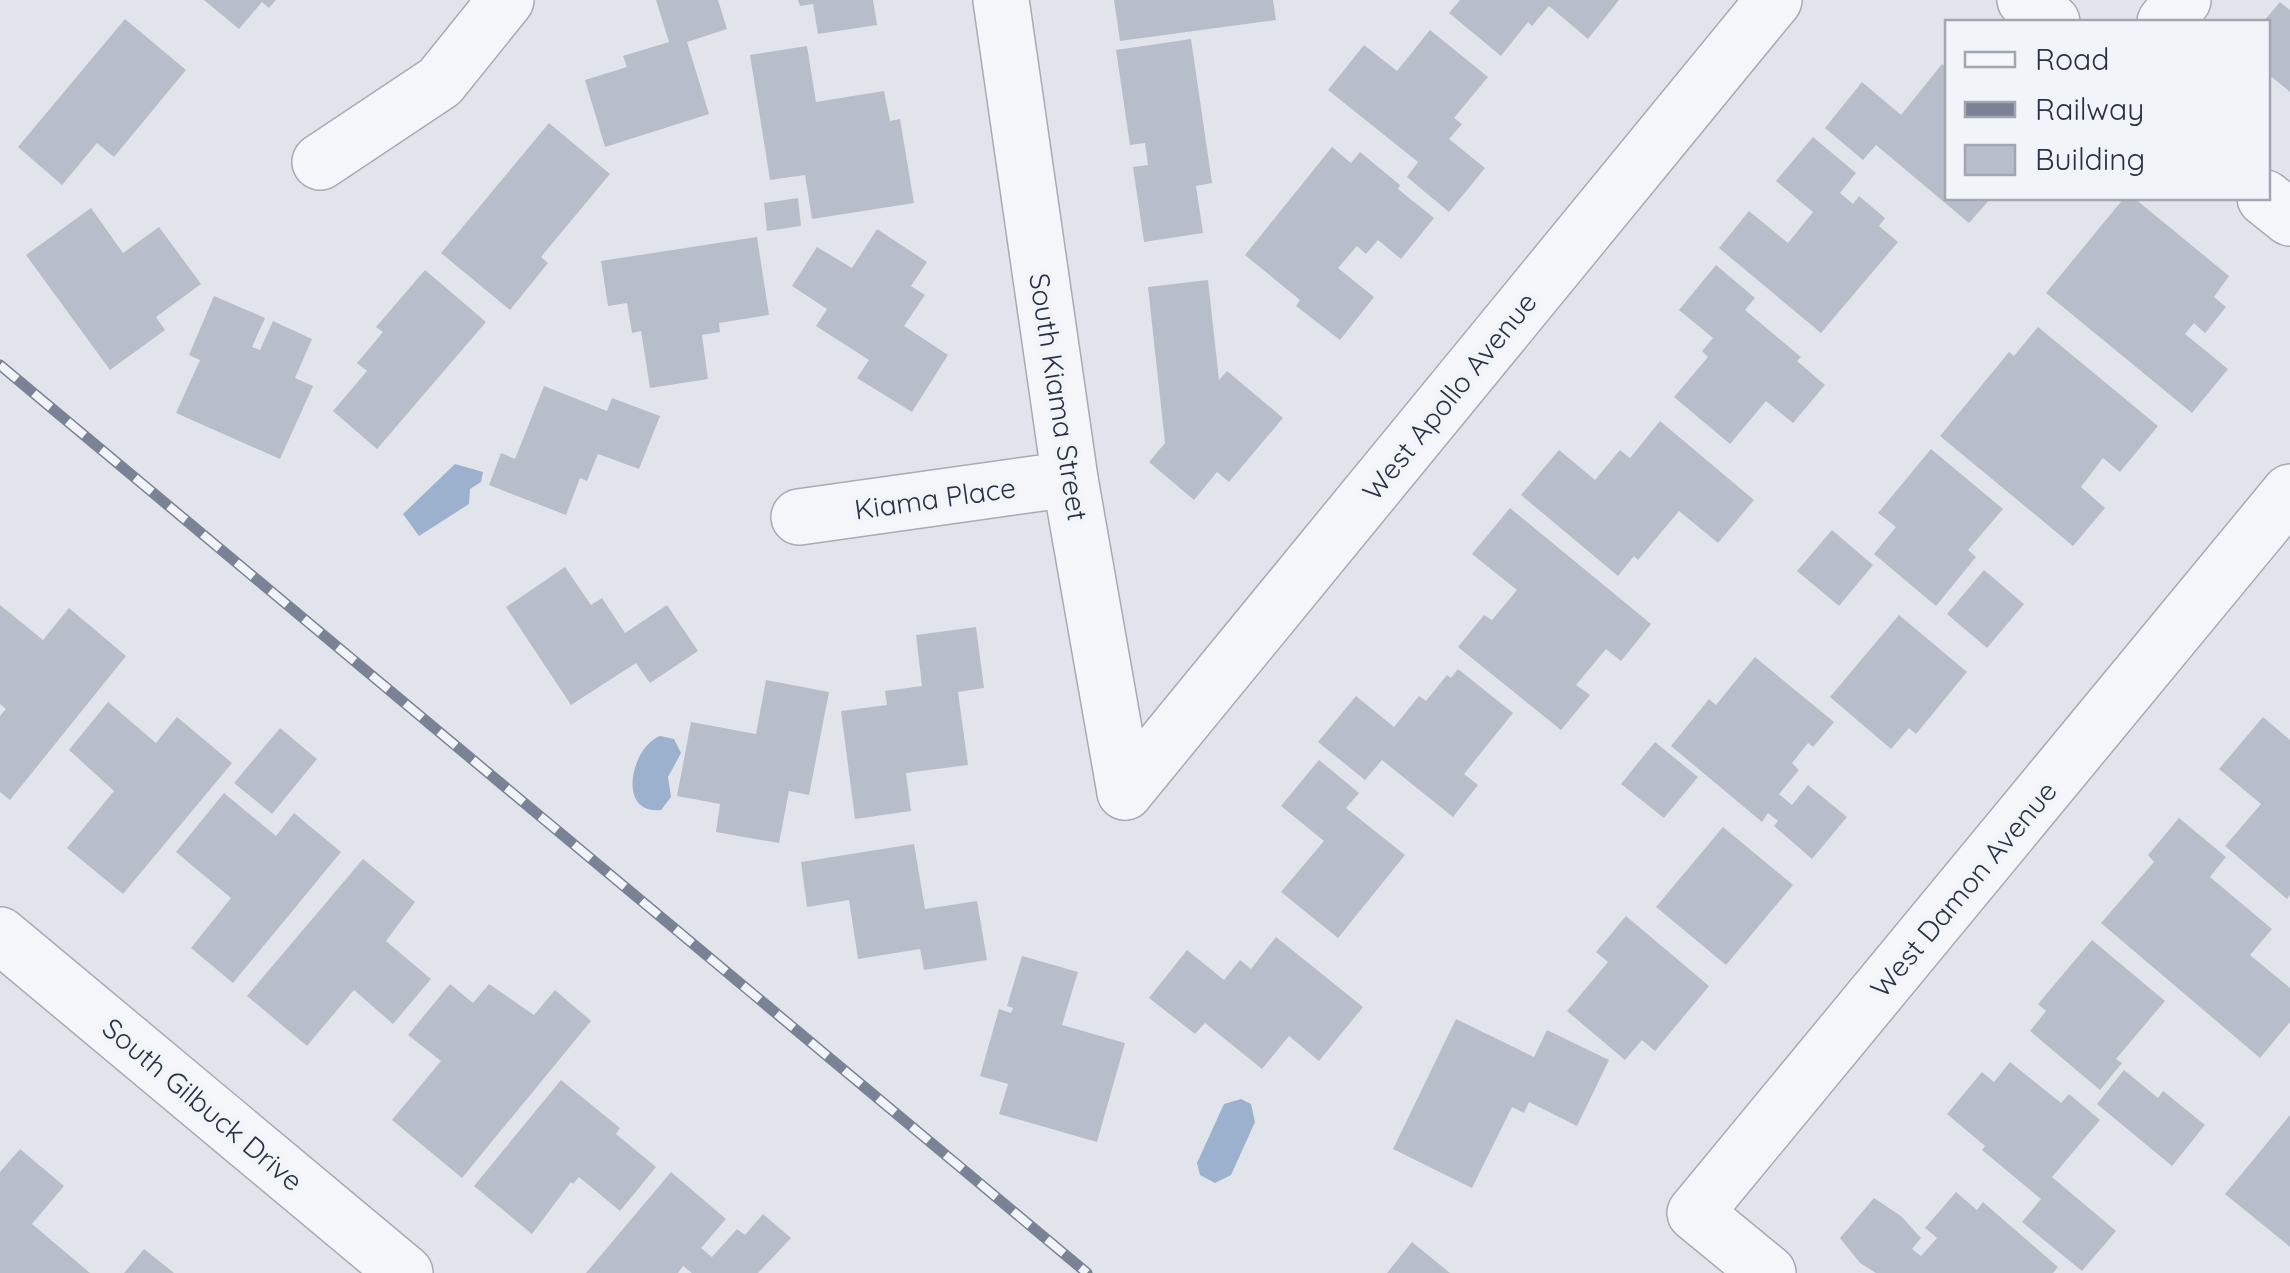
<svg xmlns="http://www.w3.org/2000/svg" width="2290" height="1273" font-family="Quicksand,sans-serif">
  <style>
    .water { fill: #9bb1cd }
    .building { fill: #b8bec9 }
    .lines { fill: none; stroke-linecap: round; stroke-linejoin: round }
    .minor-casing { stroke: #a6abb6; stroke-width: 58 }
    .minor { stroke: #f4f6f9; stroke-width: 55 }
    .rail-casing { stroke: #7a8395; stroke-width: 11 }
    .rail { stroke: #f1f4f8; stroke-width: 8; stroke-dasharray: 22; stroke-linecap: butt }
    .labels { text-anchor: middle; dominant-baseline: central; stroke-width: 8; stroke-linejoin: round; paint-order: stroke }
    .street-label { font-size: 28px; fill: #293144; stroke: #f1f4f8 }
  </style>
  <rect width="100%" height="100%" fill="#e1e5eb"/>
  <g class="water">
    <path d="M455 464 483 472 481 482 470 489 469 504 419 536 403 514Z"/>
    <path d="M660 736 674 739 681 753 668 777 671 797 661 810C616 815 631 747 660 736Z"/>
    <path d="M1241 1099 1251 1104 1255 1122 1231 1175 1215 1183 1200 1175 1197 1163 1224 1104Z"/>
  </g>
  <g class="building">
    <path d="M204 0H276L269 8 262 2 239 29Z"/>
    <path d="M656 0H718L727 29 687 42 709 114 605 147 585 80 627 67 623 56 669 42Z"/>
    <path d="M798 0H873L877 25 818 34 813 4 800 6Z"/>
    <path d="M1114 0H1273L1276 20 1120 41Z"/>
    <path d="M1460 0H1619L1588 39 1549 6 1532 26 1528 22 1501 56 1449 13Z"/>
    <path d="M2280 2 2290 10V92L2268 74V22H2263Z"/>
    <path d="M125 19 186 70 114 157 97 143 62 185 18 147Z"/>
    <path d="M1430 30 1488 77 1454 118 1462 124 1449 139 1485 168 1449 212 1407 177 1418 162 1328 90 1364 45 1397 71Z"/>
    <path d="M1191 39 1212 183 1196 186 1203 233 1144 242 1133 167 1148 165 1145 143 1130 145 1116 50Z"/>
    <path d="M807 46 816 102 884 91 890 121 900 119 914 203 812 219 805 175 770 180 750 55Z"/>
    <path d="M1942 64 1948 69V198H1991L1969 223 1876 145 1863 160 1825 128 1862 82 1901 115Z"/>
    <path d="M549 123 610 174 541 257 548 263 510 310 441 253Z"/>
    <path d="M1813 137 1856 173 1840 193 1853 204 1859 196 1885 218 1879 226 1898 242 1821 333 1719 248 1749 211 1788 243 1813 212 1776 181Z"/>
    <path d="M1332 147 1351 163 1360 152 1400 185 1398 189 1434 218 1401 259 1378 240 1366 254 1357 246 1338 268 1374 297 1340 340 1296 306 1300 300 1245 255Z"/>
    <path d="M798 198 801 226 767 231 764 203Z"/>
    <path d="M2124 198H2134L2229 276 2214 297 2226 307 2205 333 2194 323 2185 334 2228 369 2192 413 2046 293Z"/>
    <path d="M91 208 123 253 159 227 201 284 156 317 165 330 110 370 26 255Z"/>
    <path d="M877 229 927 262 911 286 925 295 904 326 948 355 912 412 857 378 869 360 816 326 827 309 792 286 817 247 852 268Z"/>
    <path d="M757 237 769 315 719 323 720 332 702 335 708 379 650 388 641 331 632 333 627 303 608 306 601 261Z"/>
    <path d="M1716 265 1755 298 1745 310 1801 357 1797 361 1825 385 1793 423 1766 401 1730 444 1674 397 1708 357 1702 351 1713 338 1679 310Z"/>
    <path d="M425 270 486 322 377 449 333 411 367 371 357 363 383 332 376 327Z"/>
    <path d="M1208 280 1219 380 1227 371 1283 418 1229 482 1217 472 1194 500 1149 462 1165 443 1148 287Z"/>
    <path d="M214 296 265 318 252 347 260 350 273 321 312 339 295 378 313 386 280 459 176 413 200 360 189 355Z"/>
    <path d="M2038 327 2158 426 2120 472 2103 458 2081 487 2105 508 2073 546 1940 436 2009 352 2014 356Z"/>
    <path d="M544 386 607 411 612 398 660 416 639 469 598 454 587 481 580 478 566 515 489 485 501 453 515 459Z"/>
    <path d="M1660 421 1754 500 1718 543 1679 511 1638 560 1634 556 1618 576 1521 495 1559 450 1595 480 1620 450 1630 458Z"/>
    <path d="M1931 449 2003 509 1968 550 1976 557 1936 606 1874 554 1896 527 1878 513Z"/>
    <path d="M1510 508 1651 624 1621 661 1606 649 1576 685 1590 695 1561 730 1458 647 1484 615 1492 620 1517 590 1472 554Z"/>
    <path d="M1832 530 1873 565 1839 606 1797 571Z"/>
    <path d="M565 567 591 605 602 598 625 633 667 605 698 651 650 683 636 663 571 705 506 607Z"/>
    <path d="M1984 570 2024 604 1987 648 1947 614Z"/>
    <path d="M0 605 43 640 69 608 126 656 10 800 0 792V716L6 709 0 704Z"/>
    <path d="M1899 615 1967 672 1916 734 1909 728 1891 749 1830 697Z"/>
    <path d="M976 627 984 688 958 692 968 765 906 773 911 811 855 819 841 711 887 705 885 691 922 686 916 635Z"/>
    <path d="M1755 657 1834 722 1813 747 1808 743 1792 763 1799 770 1779 794 1792 805 1808 785 1847 817 1812 859 1774 826 1778 821 1768 813 1762 822 1671 746 1709 699 1716 705Z"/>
    <path d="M1458 669 1513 713 1464 774 1478 785 1453 817 1382 760 1365 780 1318 742 1356 696 1394 727 1419 696 1426 701 1447 675 1451 678Z"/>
    <path d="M766 680 829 692 809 795 789 791 779 843 716 832 720 804 677 796 691 722 756 734Z"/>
    <path d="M108 702 156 743 177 717 232 763 123 894 67 848 114 791 69 750Z"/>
    <path d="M2263 717 2290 740V895L2287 899 2225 846 2261 804 2219 769Z"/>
    <path d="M280 728 317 759 272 814 234 783Z"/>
    <path d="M1655 742 1698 777 1664 818 1621 784Z"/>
    <path d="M1319 760 1359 793 1346 808 1405 855 1338 938 1281 892 1324 841 1281 806Z"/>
    <path d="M224 793 276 836 294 813 341 852 233 983 191 948 231 898 176 852Z"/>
    <path d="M2179 818 2226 857 2210 877 2272 929 2250 955 2290 988V1022L2260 1058 2101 923 2154 862 2148 855Z"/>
    <path d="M1723 827 1793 885 1726 965 1656 907Z"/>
    <path d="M914 844 925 909 977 901 987 960 924 970 920 949 858 959 849 900 807 907 801 862Z"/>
    <path d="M363 859 415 902 386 941 431 979 393 1024 354 990 307 1046 247 996Z"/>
    <path d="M1626 916 1709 986 1655 1051 1642 1040 1625 1060 1567 1011 1608 962 1596 952Z"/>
    <path d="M1276 937 1363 1007 1319 1061 1289 1036 1262 1069 1205 1023 1195 1034 1149 998 1187 950 1224 980 1240 960 1251 969Z"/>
    <path d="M2092 940 2165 1001 2116 1059 2122 1063 2100 1090 2030 1031 2046 1011 2038 1004Z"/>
    <path d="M1022 956 1078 972 1062 1025 1125 1043 1097 1142 999 1114 1008 1084 980 1076 999 1009 1011 1013 1013 1008 1007 1006Z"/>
    <path d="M450 984 473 1003 489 984 534 1015 555 990 591 1021 462 1178 392 1120 441 1061 408 1035Z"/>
    <path d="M1456 1019 1534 1057 1547 1030 1609 1060 1577 1126 1529 1102 1524 1113 1512 1107 1472 1188 1393 1149Z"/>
    <path d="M2010 1062 2061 1103 2069 1094 2100 1120 2052 1177 2116 1231 2082 1271 2022 1222 2041 1199 1982 1150 1985 1146 1947 1114 1982 1072 1994 1082Z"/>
    <path d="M2124 1070 2158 1098 2163 1091 2205 1125 2172 1166 2097 1104Z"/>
    <path d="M561 1080 620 1128 616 1134 656 1167 620 1211 579 1177 573 1184 571 1182 532 1234 474 1186Z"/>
    <path d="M2290 1115V1247L2225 1194Z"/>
    <path d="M20 1149 64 1186 32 1224 90 1273H0V1172Z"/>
    <path d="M671 1172 726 1219 701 1248 712 1257 737 1229 745 1235 763 1214 791 1238 758 1273H692L683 1266 678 1273H586Z"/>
    <path d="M1956 1192 1977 1210 1983 1202 2058 1267 2053 1273H1876L1860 1263 1840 1238 1874 1198 1901 1216 1921 1238 1912 1249 1921 1256 1937 1238 1925 1228Z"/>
    <path d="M1412 1242 1450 1273H1387Z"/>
    <path d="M144 1249 174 1273H124Z"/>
  </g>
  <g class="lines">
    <defs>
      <g id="minor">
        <path d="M1001 0 1070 479 1125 792"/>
        <path d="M2025 0 2052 22"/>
        <path d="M2165 22 2183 0"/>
        <path d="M320 162 440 82 506 0"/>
        <path d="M2265 198 2290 218"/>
        <path d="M799 517 1070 479"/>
        <path d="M1125 792 1774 0"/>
        <path d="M0 935 405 1273"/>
        <path d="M1768 1273 1695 1213 2290 492"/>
      </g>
    </defs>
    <use href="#minor" class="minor-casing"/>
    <use href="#minor" class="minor"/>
    <defs>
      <path id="rail" d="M0 365 1087 1273"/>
    </defs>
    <use href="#rail" class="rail-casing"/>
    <use href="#rail" class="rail"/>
  </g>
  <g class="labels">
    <g class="street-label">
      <text transform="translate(1449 396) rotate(-51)">West Apollo Avenue</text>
      <text transform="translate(1059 397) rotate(81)">South Kiama Street</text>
      <text transform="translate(935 498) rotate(-8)">Kiama Place</text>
      <text transform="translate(1963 889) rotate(-50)">West Damon Avenue</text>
      <text transform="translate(203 1104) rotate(40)">South Gilbuck Drive</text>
    </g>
  </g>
  <rect x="1945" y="20" width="325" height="180" fill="#f1f4f8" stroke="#a1a6b0" stroke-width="2.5"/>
  <rect x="1965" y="52" width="50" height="15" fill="#f4f6f9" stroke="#a1a6b0" stroke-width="2.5"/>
  <text x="2035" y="70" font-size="30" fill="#293144">Road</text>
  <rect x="1965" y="102" width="50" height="15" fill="#7a8395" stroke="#a1a6b0" stroke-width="2.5"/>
  <text x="2035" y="120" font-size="30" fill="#293144">Railway</text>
  <rect x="1965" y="145" width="50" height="30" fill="#b8bec9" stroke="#a1a6b0" stroke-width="2.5"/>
  <text x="2035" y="170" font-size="30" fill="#293144">Building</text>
</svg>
